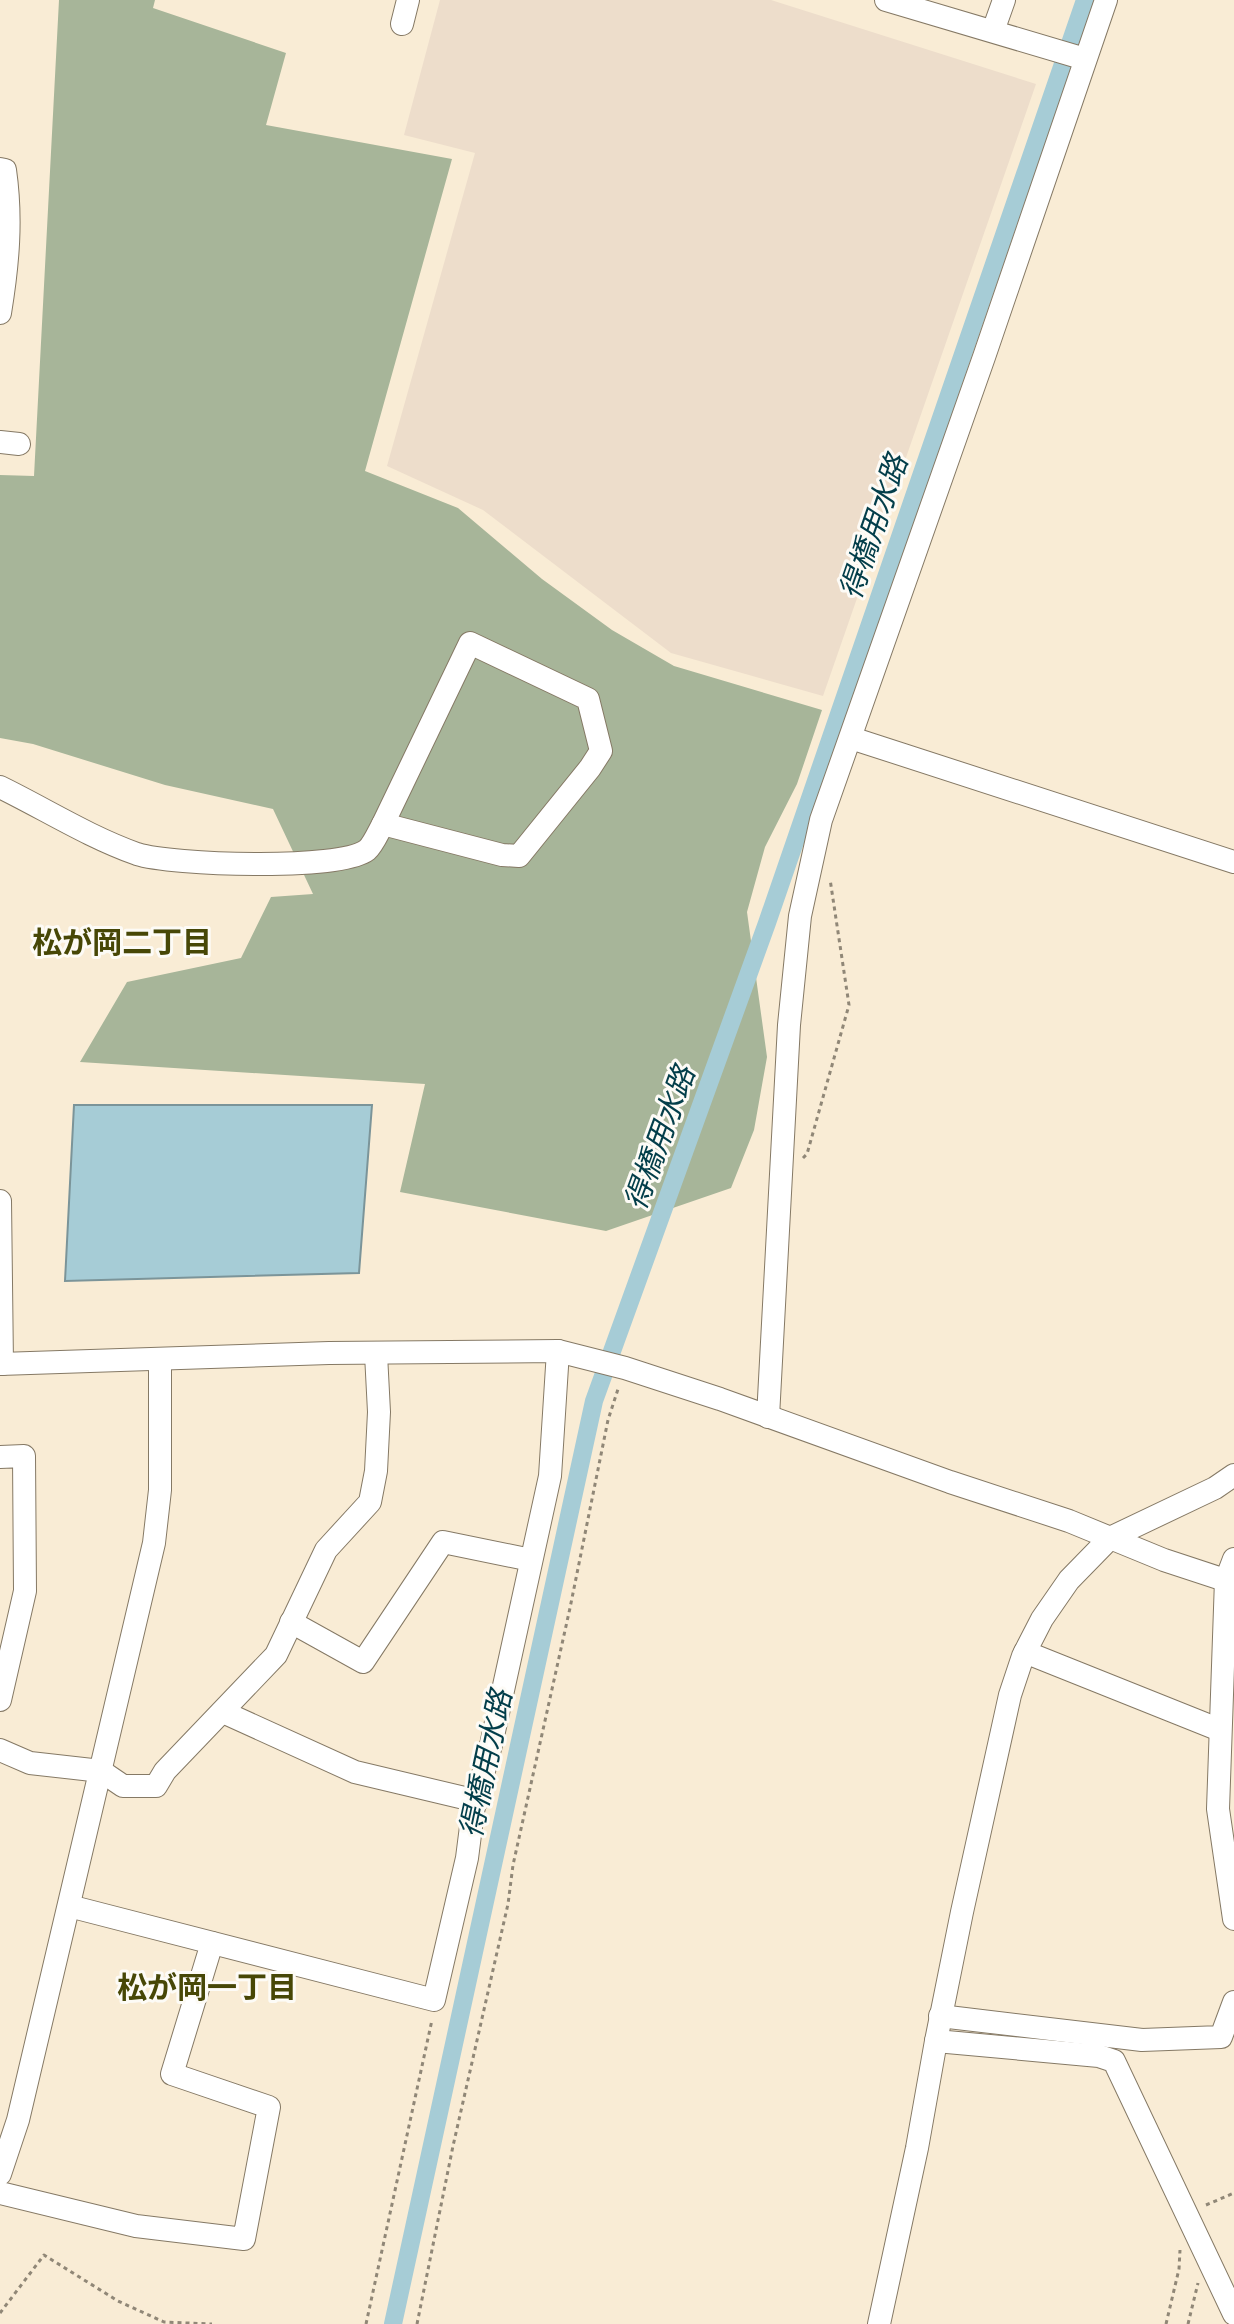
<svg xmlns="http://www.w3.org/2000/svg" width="1234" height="2324" font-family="Bitter,'Noto Sans JP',serif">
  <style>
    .industrial { fill: #edddcb }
    .forest { fill: #a7b599 }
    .water { fill: #a6ccd6; stroke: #7b9499; stroke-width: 2 }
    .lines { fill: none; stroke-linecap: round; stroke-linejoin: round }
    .canal { stroke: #a6ccd6; stroke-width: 18 }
    .minor-casing { stroke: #857965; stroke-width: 24 }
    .path { stroke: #908777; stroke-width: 3; stroke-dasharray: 4 4; stroke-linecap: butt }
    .minor { stroke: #fff; stroke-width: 22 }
    .labels { text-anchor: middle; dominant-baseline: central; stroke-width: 6; stroke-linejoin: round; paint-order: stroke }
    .water-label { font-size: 30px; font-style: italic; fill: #033e4a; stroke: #fdfbf6 }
    .neighbourhood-label { font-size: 30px; font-weight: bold; fill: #474706; stroke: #fdfbf6 }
  </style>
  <rect width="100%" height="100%" fill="#f9ecd5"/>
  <path class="industrial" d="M440 0H771L1036 84 823 696 671 653 483 510 387 466 475 153 404 135Z"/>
  <path class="forest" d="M59 0H155L153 8 286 53 266 125 452 159 365 471 458 508 542 579 612 630 674 666 822 710 797 784 765 847 747 912 767 1057 754 1130 731 1188 606 1231 400 1192 425 1084 80 1062 127 982 241 958 271 897 313 894 273 809 165 785 33 744 0 738V475L34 476Z"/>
  <path class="water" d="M74 1105H372L359 1273 65 1281Z"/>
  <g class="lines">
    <path class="canal" d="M393 2324 594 1401 767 923 1085 0"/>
    <defs>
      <g id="minor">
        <path d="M886 0 1085 59"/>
        <path d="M402 24 408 0"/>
        <path d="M993 31 1004 0"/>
        <path d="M0 169 5 170C12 219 8 264 0 313"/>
        <path d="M0 442 19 444"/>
        <path d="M470 643 588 699 601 751 590 768 519 856 502 855 383 824Z"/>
        <path d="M851 738 1234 862"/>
        <path d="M0 787C45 809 89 837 137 854 171 865 340 871 367 850 373 845 379 831 383 824"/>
        <path d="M0 1201 2 1364"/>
        <path d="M0 1364 329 1353 558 1351 625 1368 720 1399 950 1482 1069 1521 1164 1560 1234 1583"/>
        <path d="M768 1417 789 1025 800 916 821 820 984 357 1106 0"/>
        <path d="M0 1457 24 1456 25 1591 0 1700"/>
        <path d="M1234 1559 1226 1580 1218 1809 1234 1919"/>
        <path d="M291 1622 363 1662 443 1542 531 1560"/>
        <path d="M1025 1652 1220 1730"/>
        <path d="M223 1712 355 1772 477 1801"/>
        <path d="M0 1750 30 1763 101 1771 123 1786H156L165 1771 276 1655 326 1550 370 1502 376 1471 379 1412 376 1354"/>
        <path d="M69 1906 434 2000 467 1858 473 1811 491 1745 550 1476 558 1351"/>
        <path d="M940 2016 1142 2040 1221 2037 1234 2002"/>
        <path d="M936 2041 1099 2056 1114 2061 1234 2314"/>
        <path d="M0 2174 18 2120 154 1543 160 1490V1360"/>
        <path d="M0 2193 136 2226 244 2239 269 2107 172 2074 212 1943"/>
        <path d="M879 2324 917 2148 936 2041 962 1912 1010 1695 1023 1656 1042 1619 1069 1580 1110 1538 1215 1488 1234 1475"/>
      </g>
    </defs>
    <use href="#minor" class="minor-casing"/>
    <g class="path">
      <path d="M803 1158 807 1154 849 1005 830 879"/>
      <path d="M1206 2205 1234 2193"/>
      <path d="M0 2313 44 2255 118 2301 164 2322 212 2324"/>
      <path d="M366 2324 432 2020"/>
      <path d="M417 2324 453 2146 508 1904 513 1865 570 1608 608 1420 619 1386"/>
      <path d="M1166 2324 1179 2269 1180 2250"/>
      <path d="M1188 2324 1198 2283"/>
    </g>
    <use href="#minor" class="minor"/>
  </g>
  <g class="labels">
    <g class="water-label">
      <text transform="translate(874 527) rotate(-71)">得橋用水路</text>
      <text transform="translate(660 1138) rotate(-70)">得橋用水路</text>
      <text transform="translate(486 1764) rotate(-78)">得橋用水路</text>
    </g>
    <g class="neighbourhood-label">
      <text x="122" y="943">松が岡二丁目</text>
      <text x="207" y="1988">松が岡一丁目</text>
    </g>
  </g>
</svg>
